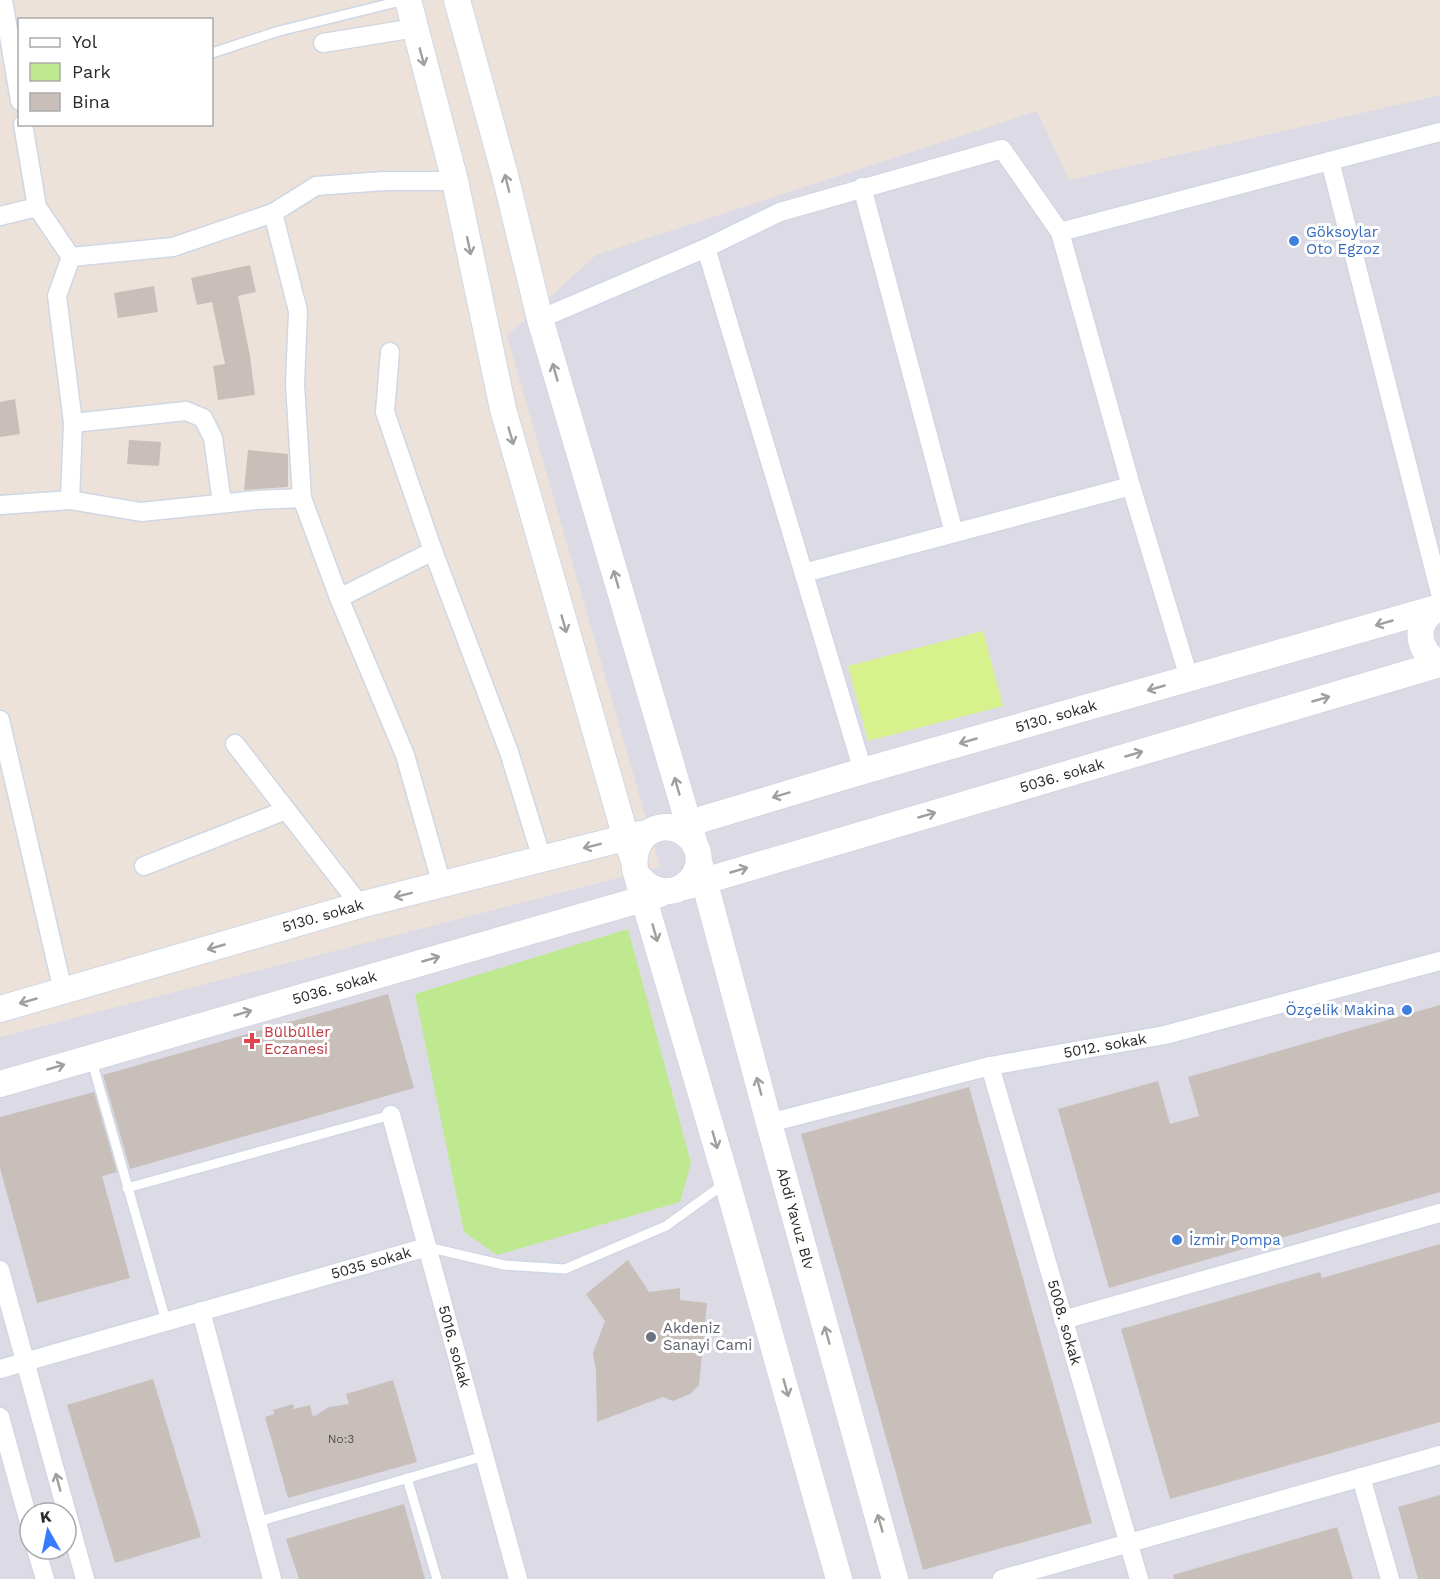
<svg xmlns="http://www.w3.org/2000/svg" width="1440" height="1579" font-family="'Work Sans',sans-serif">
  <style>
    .industrial { fill: #dcdbe5; fill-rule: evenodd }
    .green { fill: #bee991 }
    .pitch { fill: #d7f18c }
    .building { fill: #c8bfba }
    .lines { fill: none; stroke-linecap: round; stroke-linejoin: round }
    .lane-casing { stroke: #cfd7e4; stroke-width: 12 }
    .street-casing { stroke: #cfd7e4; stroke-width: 21 }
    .secondary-casing { stroke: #cfd7e4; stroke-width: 28 }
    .lane { stroke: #fff; stroke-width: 9 }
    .street { stroke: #fff; stroke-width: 18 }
    .secondary { stroke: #fff; stroke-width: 26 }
    .oneway { stroke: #9f9f9f }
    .shop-dot { fill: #3f7fe0; stroke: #fff; stroke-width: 2 }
    .health-dot { fill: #e0444e; stroke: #fff; stroke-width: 2 }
    .worship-dot { fill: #6b7280; stroke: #fff; stroke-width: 2 }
    .labels { text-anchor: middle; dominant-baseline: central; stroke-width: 6; stroke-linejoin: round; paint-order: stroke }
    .number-label { font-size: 12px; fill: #524f4e }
    .shop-label { font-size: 15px; fill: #366cbe; stroke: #fff; text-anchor: start }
    .street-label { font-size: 15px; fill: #2a2a2a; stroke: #fff }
    .health-label { font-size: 15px; fill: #be3a42; stroke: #fff; text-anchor: start }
    .worship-label { font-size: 15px; fill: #5b616d; stroke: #fff; text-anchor: start }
  </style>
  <rect width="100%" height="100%" fill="#ede2da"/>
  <path class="industrial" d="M1440 95V1579H0V1037L660 867 507 336 596 255 1037 111 1069 180ZM30 1513H66V1549H30Z"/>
  <path class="green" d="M628 929 691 1163 680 1202 497 1255 464 1232 415 994Z"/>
  <path class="pitch" d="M983 631 1003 706 868 741 848 666Z"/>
  <g class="building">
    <path d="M250 265 256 292 238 296 250 356 255 395 218 400 213 366 225 364 212 302 197 305 191 278Z"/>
    <path d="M154 286 158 312 118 318 114 293Z"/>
    <path d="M15 399 20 434 0 437V402Z"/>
    <path d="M129 440 161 442 159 466 127 464Z"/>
    <path d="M248 450 288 454V487L244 490Z"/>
    <path d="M388 994 414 1088 130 1169 103 1075Z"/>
    <path d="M1440 1005V1192L1109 1288 1058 1109 1158 1081 1170 1124 1199 1116 1188 1077Z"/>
    <path d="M969 1087 1092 1523 923 1570 801 1134Z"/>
    <path d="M94 1092 117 1172 102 1176 130 1278 37 1303 0 1168V1117Z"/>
    <path d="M1440 1244V1422L1170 1499 1121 1329 1320 1272 1322 1278Z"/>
    <path d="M628 1260 649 1292 680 1288V1300L707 1303 699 1385 690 1394 673 1401 663 1397 597 1422 596 1371 593 1353 605 1321 586 1294Z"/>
    <path d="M153 1379 201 1537 115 1563 67 1405Z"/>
    <path d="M393 1380 417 1462 288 1498 265 1417 274 1414 273 1410 293 1404 294 1409 310 1405 313 1417 329 1407 349 1404 346 1394Z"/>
    <path d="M1440 1495V1579H1418L1398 1507Z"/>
    <path d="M404 1504 425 1579H299L286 1539Z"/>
    <path d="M1337 1527 1353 1579H1174L1173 1575Z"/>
  </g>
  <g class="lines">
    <defs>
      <g id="lane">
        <path d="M212 53 279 31 405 0"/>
        <path d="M91 1058 166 1321"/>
        <path d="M127 1188 391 1115"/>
        <path d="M427 1247 504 1265 565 1269 666 1226 724 1184"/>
        <path d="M407 1478 437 1579"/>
        <path d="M257 1522 484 1456"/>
      </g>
      <g id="street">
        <path d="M3 0 20 101"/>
        <path d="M323 43 415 28"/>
        <path d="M23 124 37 207 71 257 173 247 273 213 316 186 384 181H455"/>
        <path d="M1330 161 1440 593"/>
        <path d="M862 187 954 533"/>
        <path d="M273 213 298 311 295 384 302 498 339 598 405 755 442 885"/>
        <path d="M0 216 37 207"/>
        <path d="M1060 232 1440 132"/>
        <path d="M706 248 863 771"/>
        <path d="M540 319 706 248 780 212 1002 149 1060 232 1131 486 1189 678"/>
        <path d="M390 352 385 412 433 551 509 752 542 859"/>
        <path d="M73 423 186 411 203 418 213 438 222 503"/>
        <path d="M70 500 73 423 57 296 71 257"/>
        <path d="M0 505 70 500 141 512 257 500 302 498"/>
        <path d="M804 573 1131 486"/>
        <path d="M339 598 433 551"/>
        <path d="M0 720 63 991"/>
        <path d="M235 744 360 905"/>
        <path d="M144 866 286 810"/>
        <path id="s1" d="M990 1066 1139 1579"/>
        <path id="s2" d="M391 1115 518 1579"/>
        <path id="s3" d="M769 1123 990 1066 1165 1035 1440 961"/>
        <path d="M0 1270 85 1579"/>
        <path d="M201 1311 272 1579"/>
        <path d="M1063 1320 1440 1213"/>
        <path id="s4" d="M0 1369 427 1247"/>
        <path d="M0 1417 30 1526"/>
        <path d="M1361 1477 1390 1579"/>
        <path d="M36 1549 45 1579"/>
        <path d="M1002 1579 1440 1455"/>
      </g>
      <g id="secondary">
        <path d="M408 0 455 181 503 409 626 838 634 860"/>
        <path d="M457 0 505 175 540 319 694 842"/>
        <path d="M1440 608C1413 618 1415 652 1440 663"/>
        <path id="s5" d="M673 828 863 771 1440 607"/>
        <path id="s6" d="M700 865 769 1123 895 1579"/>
        <path d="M639 877C669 914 719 871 690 838 684 832 675 827 666 827 643 828 632 848 635 869L727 1182 839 1579"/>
        <path id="s7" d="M684 887 1440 664"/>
        <path id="s8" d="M0 1009 360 905 640 834"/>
        <path id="s9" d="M0 1084 660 894"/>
      </g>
    </defs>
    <use href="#lane" class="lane-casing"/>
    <use href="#street" class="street-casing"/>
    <use href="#secondary" class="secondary-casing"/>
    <use href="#lane" class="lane"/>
    <use href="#street" class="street"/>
    <use href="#secondary" class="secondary"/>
  </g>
  <defs><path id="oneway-shaft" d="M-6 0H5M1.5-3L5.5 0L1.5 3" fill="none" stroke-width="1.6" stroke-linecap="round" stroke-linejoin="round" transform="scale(1.5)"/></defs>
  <g class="oneway">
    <use href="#oneway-shaft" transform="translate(422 57) rotate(75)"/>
    <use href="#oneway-shaft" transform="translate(507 183) rotate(-104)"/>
    <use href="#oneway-shaft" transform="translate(469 246) rotate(78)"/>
    <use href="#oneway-shaft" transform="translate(555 372) rotate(-106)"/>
    <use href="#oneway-shaft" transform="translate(511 436) rotate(74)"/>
    <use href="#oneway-shaft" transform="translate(616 579) rotate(-106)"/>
    <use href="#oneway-shaft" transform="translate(1384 623) rotate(164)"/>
    <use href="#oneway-shaft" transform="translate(564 624) rotate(74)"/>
    <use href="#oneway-shaft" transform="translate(1156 688) rotate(164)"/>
    <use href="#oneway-shaft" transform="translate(1321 699) rotate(-16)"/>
    <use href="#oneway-shaft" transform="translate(968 741) rotate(164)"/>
    <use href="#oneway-shaft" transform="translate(1134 754) rotate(-16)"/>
    <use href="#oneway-shaft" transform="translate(677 786) rotate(-106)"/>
    <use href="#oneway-shaft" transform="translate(781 795) rotate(163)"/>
    <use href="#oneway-shaft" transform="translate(927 815) rotate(-16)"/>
    <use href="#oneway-shaft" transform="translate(592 846) rotate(166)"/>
    <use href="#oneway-shaft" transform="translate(739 870) rotate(-16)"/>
    <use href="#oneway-shaft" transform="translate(403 895) rotate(166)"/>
    <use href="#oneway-shaft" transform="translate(655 933) rotate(74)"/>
    <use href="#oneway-shaft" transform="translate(216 947) rotate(164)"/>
    <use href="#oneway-shaft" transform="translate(431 959) rotate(-16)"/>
    <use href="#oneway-shaft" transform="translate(28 1001) rotate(164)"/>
    <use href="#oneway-shaft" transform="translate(243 1013) rotate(-16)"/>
    <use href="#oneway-shaft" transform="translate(56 1067) rotate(-16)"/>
    <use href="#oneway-shaft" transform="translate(759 1086) rotate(-105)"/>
    <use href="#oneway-shaft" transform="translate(715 1140) rotate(74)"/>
    <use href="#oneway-shaft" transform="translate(827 1335) rotate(-106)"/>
    <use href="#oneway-shaft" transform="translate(786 1388) rotate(74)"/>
    <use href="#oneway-shaft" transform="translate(58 1482) rotate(-105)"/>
    <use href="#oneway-shaft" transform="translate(880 1523) rotate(-106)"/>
  </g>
  <g class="shop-dot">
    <circle cx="1294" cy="241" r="6"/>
    <circle cx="1407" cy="1010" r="6"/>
    <circle cx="1177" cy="1240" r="6"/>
  </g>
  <path class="health-dot" d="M249 1032h6v6h6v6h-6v6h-6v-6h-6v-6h6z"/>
  <circle class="worship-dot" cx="651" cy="1337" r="6"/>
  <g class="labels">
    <g class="number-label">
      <text x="341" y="1439">No:3</text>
    </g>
    <g class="shop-label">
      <text x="1306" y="232">Göksoylar<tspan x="1306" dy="17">Oto Egzoz</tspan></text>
      <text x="1395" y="1010" text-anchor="end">Özçelik Makina</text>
      <text x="1189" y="1240">İzmir Pompa</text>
    </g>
    <g class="street-label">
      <text stroke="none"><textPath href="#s5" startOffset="399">5130. sokak</textPath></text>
      <text stroke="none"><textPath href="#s7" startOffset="394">5036. sokak</textPath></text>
      <text stroke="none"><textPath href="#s8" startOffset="336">5130. sokak</textPath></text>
      <text stroke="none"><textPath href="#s9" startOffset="348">5036. sokak</textPath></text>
      <text stroke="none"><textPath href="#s3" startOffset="345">5012. sokak</textPath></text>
      <text stroke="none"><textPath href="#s6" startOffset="366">Abdi Yavuz Blv</textPath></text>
      <text stroke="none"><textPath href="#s4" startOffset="386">5035 sokak</textPath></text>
      <text stroke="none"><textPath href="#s1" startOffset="267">5008. sokak</textPath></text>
      <text stroke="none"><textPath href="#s2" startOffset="240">5016. sokak</textPath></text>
    </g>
    <g class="health-label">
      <text x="264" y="1032">Bülbüller<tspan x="264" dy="17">Eczanesi</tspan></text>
    </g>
    <g class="worship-label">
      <text x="663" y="1328">Akdeniz<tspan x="663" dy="17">Sanayi Cami</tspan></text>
    </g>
  </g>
  <rect x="18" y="18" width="195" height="108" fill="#ffffff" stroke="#aaaaaa" stroke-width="1.5"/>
  <rect x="30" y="38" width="30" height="9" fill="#ffffff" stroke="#aaaaaa" stroke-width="1.5"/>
  <text x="72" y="48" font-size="18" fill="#2a2a2a">Yol</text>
  <rect x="30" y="63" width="30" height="18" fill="#bee991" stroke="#aaaaaa" stroke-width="1.5"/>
  <text x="72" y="78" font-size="18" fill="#2a2a2a">Park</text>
  <rect x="30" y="93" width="30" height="18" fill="#c8bfba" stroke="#aaaaaa" stroke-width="1.5"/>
  <text x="72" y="108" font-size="18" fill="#2a2a2a">Bina</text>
  <g transform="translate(48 1531) rotate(351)"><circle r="28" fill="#ffffff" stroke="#aaaaaa" stroke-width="1.5"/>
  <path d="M0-4.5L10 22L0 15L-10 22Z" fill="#357cff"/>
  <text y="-9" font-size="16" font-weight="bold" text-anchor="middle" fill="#2a2a2a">K</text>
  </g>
</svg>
